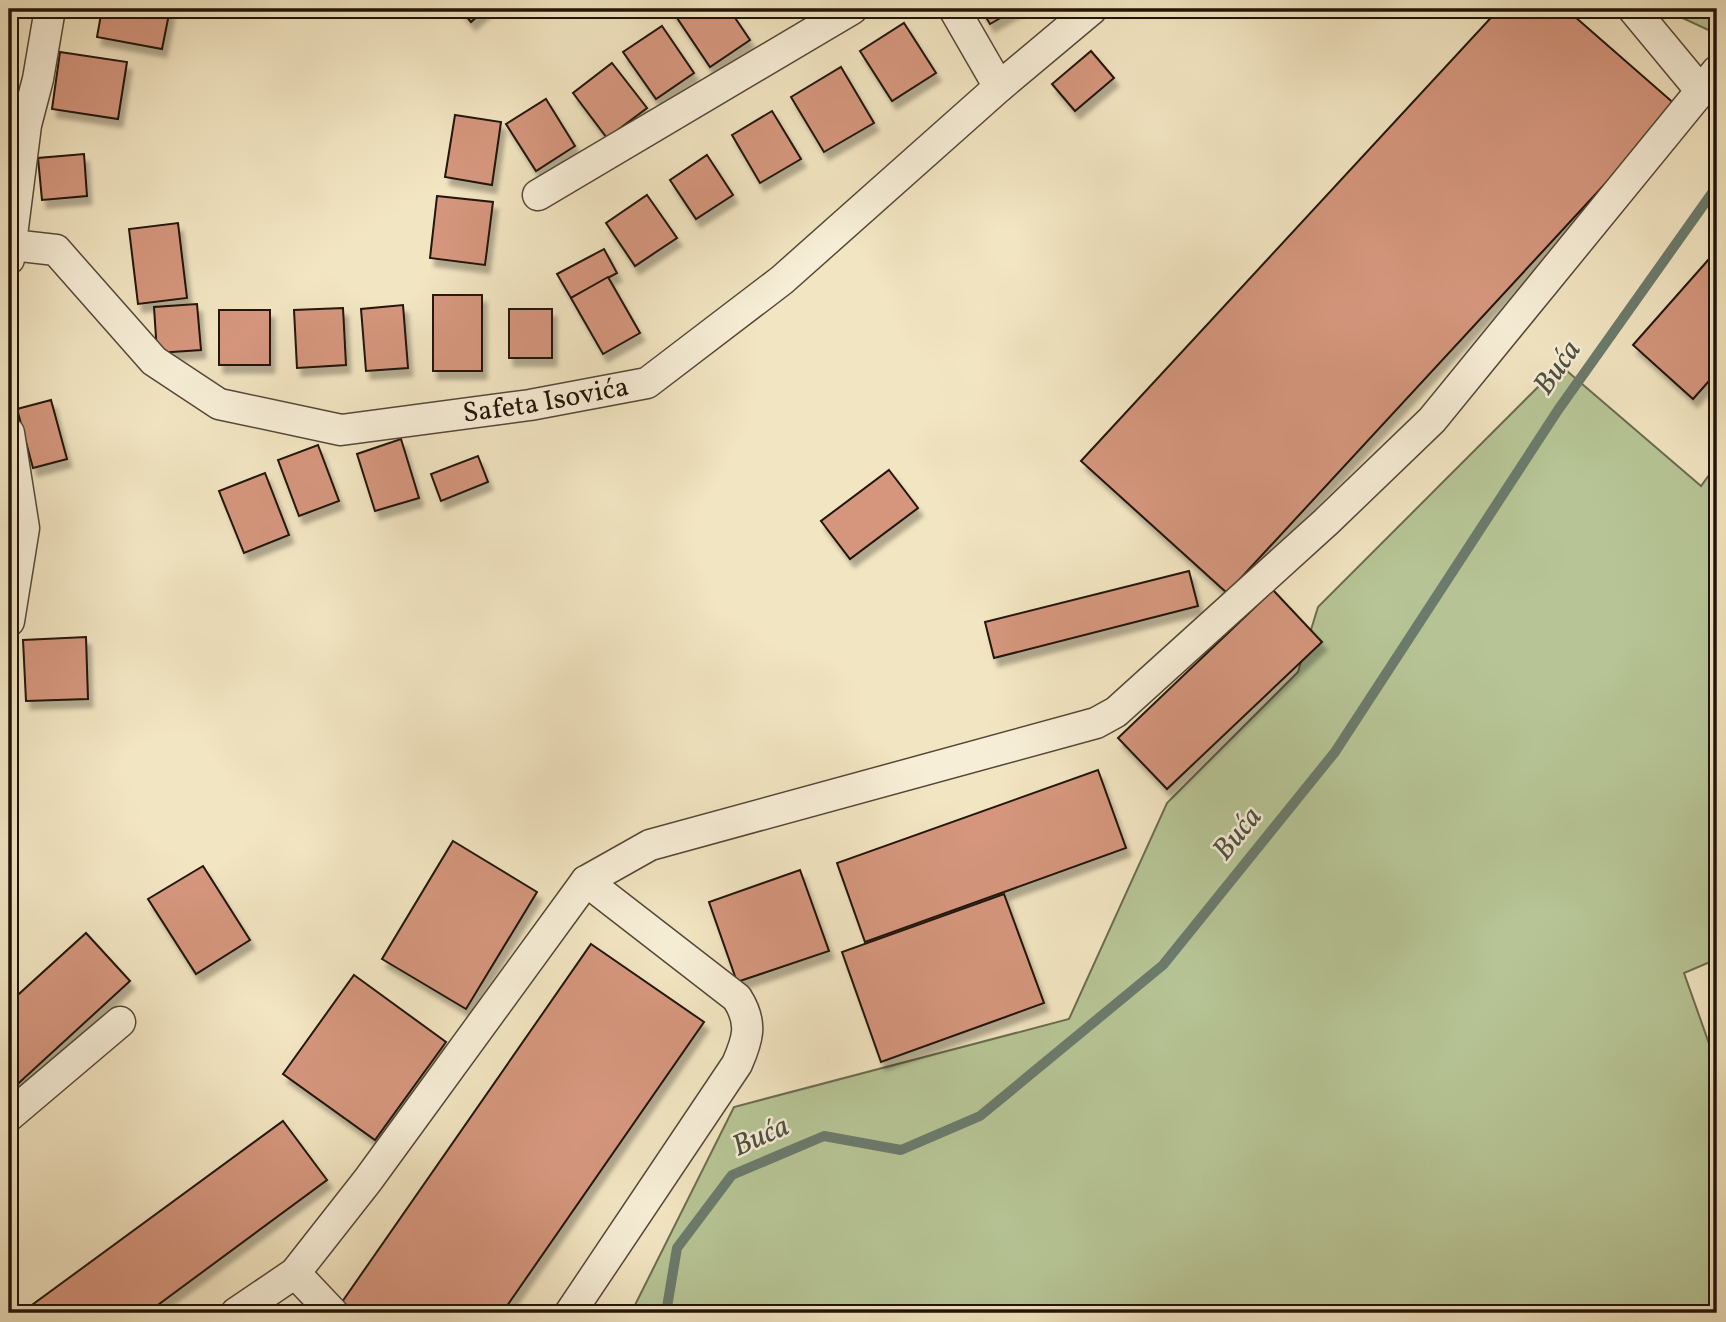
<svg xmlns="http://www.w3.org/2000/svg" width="1726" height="1322" font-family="Vollkorn,serif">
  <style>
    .green { fill: #b7c596; stroke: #6c6c50; stroke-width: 2 }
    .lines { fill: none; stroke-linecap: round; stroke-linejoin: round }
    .stream { stroke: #6b7b6d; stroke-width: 10 }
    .building { fill: #d5967d; stroke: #211409; stroke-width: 2; filter: url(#shadow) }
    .minor-casing { stroke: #554837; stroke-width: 33 }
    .minor { stroke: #f7eed7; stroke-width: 30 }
    .labels { text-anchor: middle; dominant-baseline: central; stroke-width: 5; stroke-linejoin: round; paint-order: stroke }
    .street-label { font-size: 28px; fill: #211409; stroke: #f7eed7 }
    .water-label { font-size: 30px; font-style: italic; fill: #4c5043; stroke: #f7eed7 }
  </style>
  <defs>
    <filter id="shadow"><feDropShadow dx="4.5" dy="8" stdDeviation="2" flood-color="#0004"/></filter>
  </defs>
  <rect width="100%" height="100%" fill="#f2e5c2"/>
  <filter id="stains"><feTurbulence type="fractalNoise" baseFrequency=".00286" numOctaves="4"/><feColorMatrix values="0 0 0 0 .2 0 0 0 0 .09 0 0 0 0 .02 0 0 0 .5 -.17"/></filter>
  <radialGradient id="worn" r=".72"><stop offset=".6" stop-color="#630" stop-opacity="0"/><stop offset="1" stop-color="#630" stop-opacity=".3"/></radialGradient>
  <g class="green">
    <path d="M1663 9H1717V34Z"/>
    <path d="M1560 365 1701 486 1717 464V959L1684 973 1717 1066V1313H631L734 1107 1069 1019 1167 803 1298 672 1318 607Z"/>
  </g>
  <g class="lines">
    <path class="stream" d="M666 1313 677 1248 732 1175 824 1136 901 1150 980 1116 1163 965 1335 752 1558 410 1717 186"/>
  </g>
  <g class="building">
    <path d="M102 9H170L162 49 97 37Z"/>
    <path d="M460 9H486L471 22Z"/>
    <path d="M671 9H729L750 40 710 67Z"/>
    <path d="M981 9H1016L990 24Z"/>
    <path d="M1499 9H1566L1677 106 1227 593 1081 461Z"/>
    <path d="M904 23 936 73 892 101 860 51Z"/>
    <path d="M662 26 694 73 656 99 623 52Z"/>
    <path d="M1091 51 1114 78 1075 111 1052 84Z"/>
    <path d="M60 52 127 62 118 119 52 109Z"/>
    <path d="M612 63 647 108 607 138 573 93Z"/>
    <path d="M841 67 874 123 824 152 791 97Z"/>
    <path d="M546 99 575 146 536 171 506 124Z"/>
    <path d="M772 111 801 159 760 183 732 135Z"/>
    <path d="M455 115 501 122 492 185 445 177Z"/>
    <path d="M84 154 87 196 42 200 38 158Z"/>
    <path d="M707 155 733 195 696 219 670 180Z"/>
    <path d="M647 195 677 238 635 266 606 223Z"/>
    <path d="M437 196 493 202 485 265 430 258Z"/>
    <path d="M178 223 187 298 138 304 129 229Z"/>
    <path d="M604 249 617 273 571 298 557 274Z"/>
    <path d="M1717 250V372L1693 399 1633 345Z"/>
    <path d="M608 277 640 333 603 354 571 298Z"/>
    <rect x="433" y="295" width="49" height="76"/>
    <path d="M197 304 201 350 157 353 154 307Z"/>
    <path d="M403 305 408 368 366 371 361 309Z"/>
    <path d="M343 308 346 365 297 368 294 310Z"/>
    <rect x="509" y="309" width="43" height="49"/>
    <rect x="219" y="310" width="51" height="55"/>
    <path d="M51 400 67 459 33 468 17 409Z"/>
    <path d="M401 439 419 498 375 511 357 454Z"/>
    <path d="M318 445 339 501 299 516 278 460Z"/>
    <path d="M478 456 488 482 441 501 431 474Z"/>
    <path d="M889 470 918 508 850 559 821 521Z"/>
    <path d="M265 473 289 535 244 553 219 491Z"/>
    <path d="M1189 571 1198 606 994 658 985 622Z"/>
    <path d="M1273 590 1322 642 1167 789 1118 738Z"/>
    <path d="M86 637 88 699 26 701 23 640Z"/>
    <path d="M1098 770 1126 848 865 942 837 863Z"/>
    <path d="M453 841 537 892 466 1009 382 959Z"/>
    <path d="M203 866 250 940 196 974 148 899Z"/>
    <path d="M800 870 829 951 737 982 709 902Z"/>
    <path d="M1004 894 1044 1003 881 1062 842 952Z"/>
    <path d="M86 933 130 981 9 1092V1003Z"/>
    <path d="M591 944 704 1022 502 1313H359L342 1302Z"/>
    <path d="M354 975 446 1042 375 1140 283 1074Z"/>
    <path d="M283 1121 327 1180 147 1313H21Z"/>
  </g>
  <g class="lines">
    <defs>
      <g id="minor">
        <path d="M954 9 999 87"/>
        <path d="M1633 9 1701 91"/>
        <path d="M538 195 852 9"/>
        <path id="s1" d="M12 245 56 250 154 361 219 404 341 430 530 405 647 383 782 280 999 87 1092 9"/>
        <path d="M9 259 26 125 38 79 50 9"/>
        <path d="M9 433 24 528 9 621"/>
        <path d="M9 1116 120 1022"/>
        <path d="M295 1273 333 1313"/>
        <path d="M236 1313 295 1273 368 1180 586 881 650 845 1096 723 1116 712 1326 522 1432 420 1717 71"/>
        <path d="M570 1313 737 1064C748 1039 753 1023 737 998L586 881"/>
      </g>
    </defs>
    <use href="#minor" class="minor-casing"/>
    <use href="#minor" class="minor"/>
  </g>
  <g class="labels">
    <g class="street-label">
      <text stroke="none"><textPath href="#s1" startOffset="602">Safeta Isovića</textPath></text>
    </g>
    <g class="water-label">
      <text transform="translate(1558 368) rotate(-55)">Buća</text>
      <text transform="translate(1238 834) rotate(-51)">Buća</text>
      <text transform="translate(761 1137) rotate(-24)">Buća</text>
    </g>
  </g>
  <rect width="1726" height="1322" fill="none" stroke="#f2e5c2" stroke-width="35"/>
  <rect x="10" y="10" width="1705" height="1301" fill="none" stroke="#211409" stroke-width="3.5"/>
  <rect x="18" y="18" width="1691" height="1287" fill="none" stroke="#211409" stroke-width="2"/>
  <rect width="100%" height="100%" filter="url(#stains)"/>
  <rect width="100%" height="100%" fill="url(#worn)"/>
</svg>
